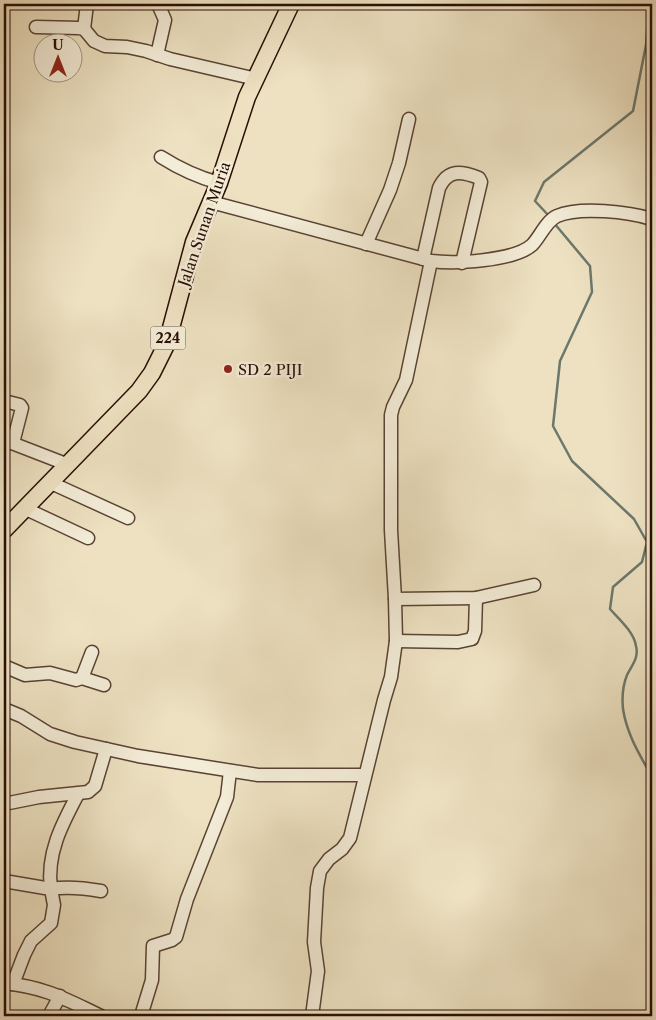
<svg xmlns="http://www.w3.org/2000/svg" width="656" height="1020" font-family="'Libre Caslon Text',serif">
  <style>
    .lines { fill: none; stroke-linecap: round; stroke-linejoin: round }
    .stream { stroke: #6c786c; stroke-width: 2.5 }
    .minor-casing { stroke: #5a4334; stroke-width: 15 }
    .major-casing { stroke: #290e05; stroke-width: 19 }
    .minor { stroke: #f3ecd7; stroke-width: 12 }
    .major { stroke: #ede1c1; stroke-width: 16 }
    .poi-dot { fill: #8f2418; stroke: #f3ecd7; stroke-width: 2 }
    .labels { text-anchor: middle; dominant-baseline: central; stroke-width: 5; stroke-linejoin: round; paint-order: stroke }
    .shield { fill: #f3ecd7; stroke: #665144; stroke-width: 1 }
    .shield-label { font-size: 14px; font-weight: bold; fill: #290e05 }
    .street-label { font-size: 15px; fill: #290e05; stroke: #f3ecd7 }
    .poi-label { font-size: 15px; fill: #290e05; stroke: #f3ecd7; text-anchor: start }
  </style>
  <rect width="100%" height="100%" fill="#ede1c1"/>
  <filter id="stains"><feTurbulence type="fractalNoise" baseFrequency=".004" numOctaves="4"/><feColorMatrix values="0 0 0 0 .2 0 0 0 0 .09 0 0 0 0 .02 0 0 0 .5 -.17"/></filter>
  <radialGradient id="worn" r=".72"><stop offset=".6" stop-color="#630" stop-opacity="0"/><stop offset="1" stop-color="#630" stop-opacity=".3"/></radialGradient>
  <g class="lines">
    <g class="stream">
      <path d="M549 216 535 201 544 182 633 111 646 45 649 4"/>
      <path d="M554 223 590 266 592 292 560 361 553 426 572 461 634 519 647 542 642 562 613 587 610 609C619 619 634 632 636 646 639 658 632 665 627 675 623 685 622 699 623 709 627 735 640 755 652 777"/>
    </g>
    <defs>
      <g id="minor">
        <path d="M36 27 79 28 84 29 94 41 105 46 127 47 146 51 170 59 256 79"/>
        <path d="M84 29 87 4"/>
        <path d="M157 55 165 20 158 4"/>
        <path d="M161 157C180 169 197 177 219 183"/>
        <path d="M211 202 431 261C455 264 514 261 532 245 540 237 546 221 557 216 580 206 629 212 652 219"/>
        <path d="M366 244 390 190 399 163 409 119"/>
        <path d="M423 259 439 188C448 169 461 171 479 178L481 182 462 263"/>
        <path d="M4 401 20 405 22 408 13 443"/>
        <path d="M4 440 66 464"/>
        <path d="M49 482 128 518"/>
        <path d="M24 508 88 538"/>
        <path d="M395 599 476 598 534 585"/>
        <path d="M396 641 458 642 472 639 475 631 476 598"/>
        <path d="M4 666 25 675 50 673 76 680 82 678 104 685"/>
        <path d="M82 678 92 652"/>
        <path d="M4 709 21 716 50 734 75 742 138 756 258 775H365"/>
        <path d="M78 794C62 824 46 854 51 889 68 886 84 888 101 891"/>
        <path d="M4 804 39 797 88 792 95 786 106 749"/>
        <path d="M4 881 51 889 54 905 51 923 31 941 24 955 13 984"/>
        <path d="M4 983C45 987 65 999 101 1016"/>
        <path d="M49 1016 60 996"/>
        <path d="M141 1016 152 980 153 946 172 940 176 937 187 899 227 797 230 771"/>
        <path d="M312 1016 318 971 314 942 317 888 320 871 329 859 342 849 350 838 384 700 391 677 396 641 395 599 391 530V415L393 407 406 380 431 261"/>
      </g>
      <path id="major" d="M4 530 139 391 152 373 167 343 194 242 219 183 247 97 291 4"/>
    </defs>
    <use href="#minor" class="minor-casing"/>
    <use href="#major" class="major-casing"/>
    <use href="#minor" class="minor"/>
    <use href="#major" class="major"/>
  </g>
  <circle class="poi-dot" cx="228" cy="369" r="5"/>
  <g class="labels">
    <rect class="shield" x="150.5" y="326.5" width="35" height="23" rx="4"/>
    <g class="shield-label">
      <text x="168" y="338">224</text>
    </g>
    <g class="street-label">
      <text transform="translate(204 224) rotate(-71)">Jalan Sunan Muria</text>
    </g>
    <g class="poi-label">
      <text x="238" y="369">SD 2 PIJI</text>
    </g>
  </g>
  <rect width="656" height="1020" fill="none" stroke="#ede1c1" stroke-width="20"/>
  <rect x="5" y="5" width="646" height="1010" fill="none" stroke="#290e05" stroke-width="2.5"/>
  <rect x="10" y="10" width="636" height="1000" fill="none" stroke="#290e05"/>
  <g transform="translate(58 58)"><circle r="24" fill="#f3ecd7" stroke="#a29383"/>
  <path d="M0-4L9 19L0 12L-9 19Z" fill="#8f2418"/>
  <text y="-8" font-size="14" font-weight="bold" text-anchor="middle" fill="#290e05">U</text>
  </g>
  <rect width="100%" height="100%" filter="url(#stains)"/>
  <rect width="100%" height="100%" fill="url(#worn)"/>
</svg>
